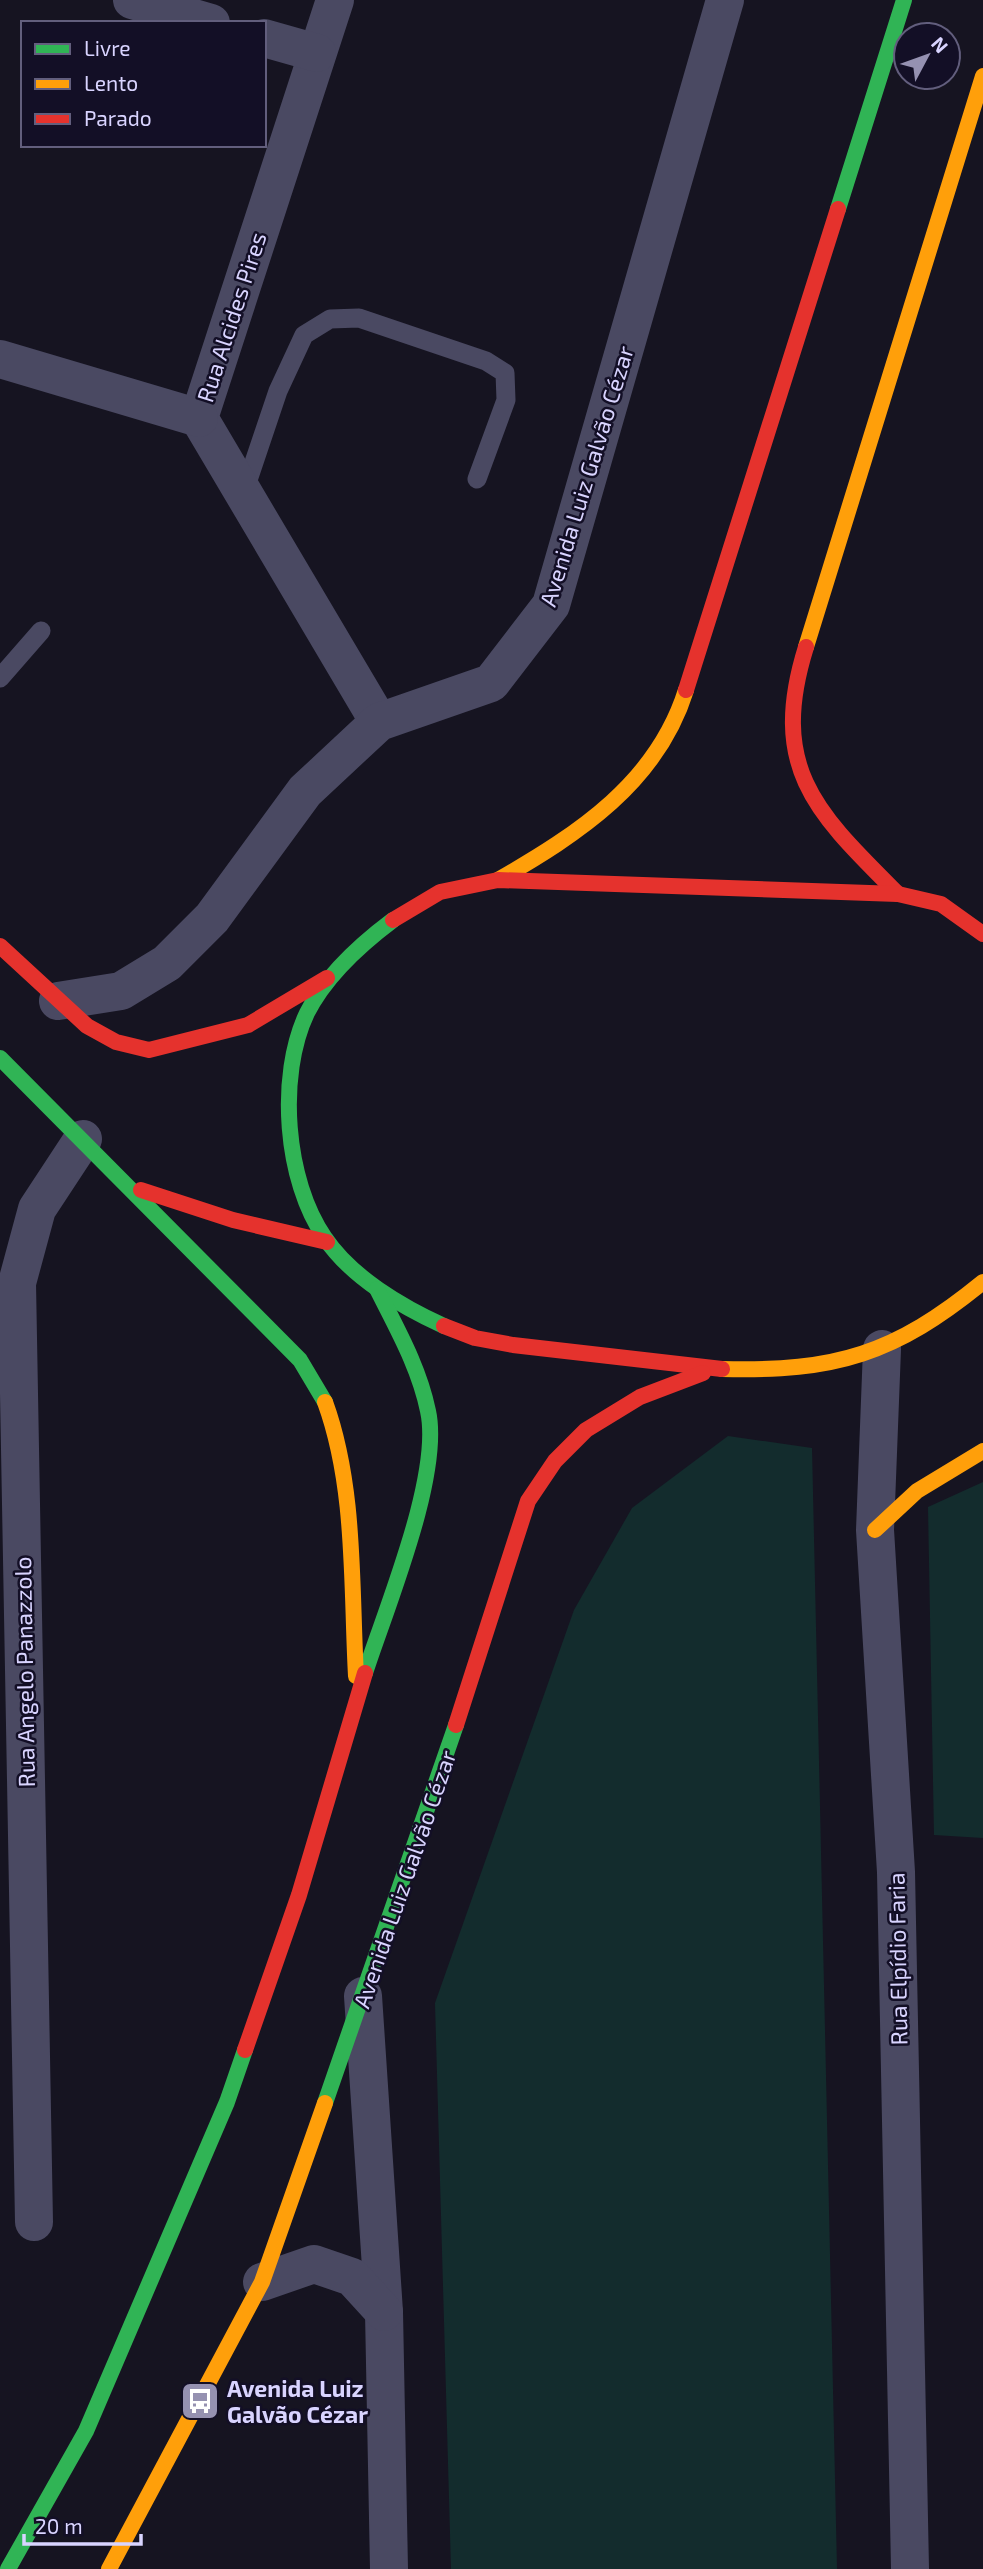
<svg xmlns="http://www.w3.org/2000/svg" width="983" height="2569" font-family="'Exo 2',sans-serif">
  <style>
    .green { fill: #132c2d }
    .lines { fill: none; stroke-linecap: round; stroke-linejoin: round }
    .lane { stroke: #4a4962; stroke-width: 19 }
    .street { stroke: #4a4962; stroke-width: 38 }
    .fast { stroke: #30b455; stroke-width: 16 }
    .slow { stroke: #ff9f0a; stroke-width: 16 }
    .jam { stroke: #e5322d; stroke-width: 16 }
    .labels { text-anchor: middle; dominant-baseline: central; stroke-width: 5; stroke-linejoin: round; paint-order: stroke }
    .street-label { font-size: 23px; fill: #d9d4ff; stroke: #130f26 }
    .poi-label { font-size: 23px; font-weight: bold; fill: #d9d4ff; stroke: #130f26; text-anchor: start }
  </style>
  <rect width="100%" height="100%" fill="#161421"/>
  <g class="green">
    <path d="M728 1436 812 1448 837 2569H451L435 2003 574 1610 632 1508Z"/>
    <path d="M983 1482V1838L934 1835 928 1507Z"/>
  </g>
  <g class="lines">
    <g class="lane">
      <path d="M244 492 278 391 304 335 330 319 359 318 486 361 505 373 506 400 477 479"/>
      <path d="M0 678 41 631"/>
    </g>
    <g class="street">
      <path d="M132 0 211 23"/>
      <path d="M335 0 199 418 379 722"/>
      <path d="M264 38 317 53"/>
      <path d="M0 359 199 418"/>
      <path d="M58 1001 121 991 167 963 212 918 305 791 379 722 491 683 551 605 725 0"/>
      <path d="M882 1349 875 1530 896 1872 910 2569"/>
      <path d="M363 1996 384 2312 389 2569"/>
      <path d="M34 2222 17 1283 37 1209 83 1139"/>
      <path d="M262 2282 314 2264 352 2277 384 2312"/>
    </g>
    <g class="fast">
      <path d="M838 209 904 0"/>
      <path d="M393 920C361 944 325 977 307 1013 277 1076 285 1181 325 1238 351 1277 402 1307 444 1326"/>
      <path d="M0 1058 300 1360 325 1402"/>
      <path d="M365 1673C386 1608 442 1475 428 1411 419 1367 397 1329 377 1289"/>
      <path d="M325 2103 456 1725"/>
      <path d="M8 2569 86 2431 227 2102 245 2050"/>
    </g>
    <g class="slow">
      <path d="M806 647 983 76"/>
      <path d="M498 880C578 834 657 783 686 690"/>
      <path d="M722 1369C836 1372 895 1354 983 1282"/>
      <path d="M325 1402C356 1487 351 1586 356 1676"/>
      <path d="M875 1530 917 1491 983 1451"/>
      <path d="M109 2569 262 2282 325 2103"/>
    </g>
    <g class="jam">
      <path d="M806 647C768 769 817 813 898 894"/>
      <path d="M686 690 838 209"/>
      <path d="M393 920 440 892 498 880 898 894 941 904 983 934"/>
      <path d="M0 946 87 1026 116 1042 149 1050 248 1025 327 978"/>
      <path d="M141 1190 233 1220 327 1242"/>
      <path d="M444 1326 475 1338 513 1345 722 1369"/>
      <path d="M456 1725 528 1501 555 1461 586 1430 640 1397 703 1373"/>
      <path d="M245 2050 299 1895 365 1673"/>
    </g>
  </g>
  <defs>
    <symbol id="bus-square" viewBox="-11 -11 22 22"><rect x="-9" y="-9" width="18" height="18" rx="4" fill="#9591b1" stroke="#130f26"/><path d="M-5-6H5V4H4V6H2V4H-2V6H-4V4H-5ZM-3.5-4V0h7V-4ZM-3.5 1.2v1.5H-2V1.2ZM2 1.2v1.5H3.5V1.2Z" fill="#fff"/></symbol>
  </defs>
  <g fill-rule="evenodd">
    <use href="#bus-square" x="178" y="2379" width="44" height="44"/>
  </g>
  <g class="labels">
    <g class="street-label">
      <text transform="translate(231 317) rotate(-72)">Rua Alcides Pires</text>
      <text transform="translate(586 476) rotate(-73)">Avenida Luiz Galvão Cézar</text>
      <text transform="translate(24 1672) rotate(-91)">Rua Angelo Panazzolo</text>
      <text transform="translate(404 1879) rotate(-71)">Avenida Luiz Galvão Cézar</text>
      <text transform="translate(897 1959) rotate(-91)">Rua Elpídio Faria</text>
    </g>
    <g class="poi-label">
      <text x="227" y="2388">Avenida Luiz<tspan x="227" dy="26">Galvão Cézar</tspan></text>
    </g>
  </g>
  <rect x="21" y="21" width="245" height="126" fill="#130f26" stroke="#625e7d" stroke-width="2"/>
  <rect x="35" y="44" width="35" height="10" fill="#30b455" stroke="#625e7d" stroke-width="2"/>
  <text x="84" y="56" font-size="21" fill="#d9d4ff">Livre</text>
  <rect x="35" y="79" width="35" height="10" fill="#ff9f0a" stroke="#625e7d" stroke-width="2"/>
  <text x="84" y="91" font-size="21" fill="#d9d4ff">Lento</text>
  <rect x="35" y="114" width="35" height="10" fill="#e5322d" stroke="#625e7d" stroke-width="2"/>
  <text x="84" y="126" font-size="21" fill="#d9d4ff">Parado</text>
  <g transform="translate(927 56) rotate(49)"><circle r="33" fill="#130f26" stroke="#625e7d" stroke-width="2"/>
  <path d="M0-5L12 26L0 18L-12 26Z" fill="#9591b1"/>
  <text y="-10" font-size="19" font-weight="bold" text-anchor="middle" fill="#d9d4ff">N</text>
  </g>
  <path d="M24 2534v10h117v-10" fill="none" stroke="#d9d4ff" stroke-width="3.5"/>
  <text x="35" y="2534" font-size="21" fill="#d9d4ff" stroke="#130f26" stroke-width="5" paint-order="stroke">20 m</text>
</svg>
